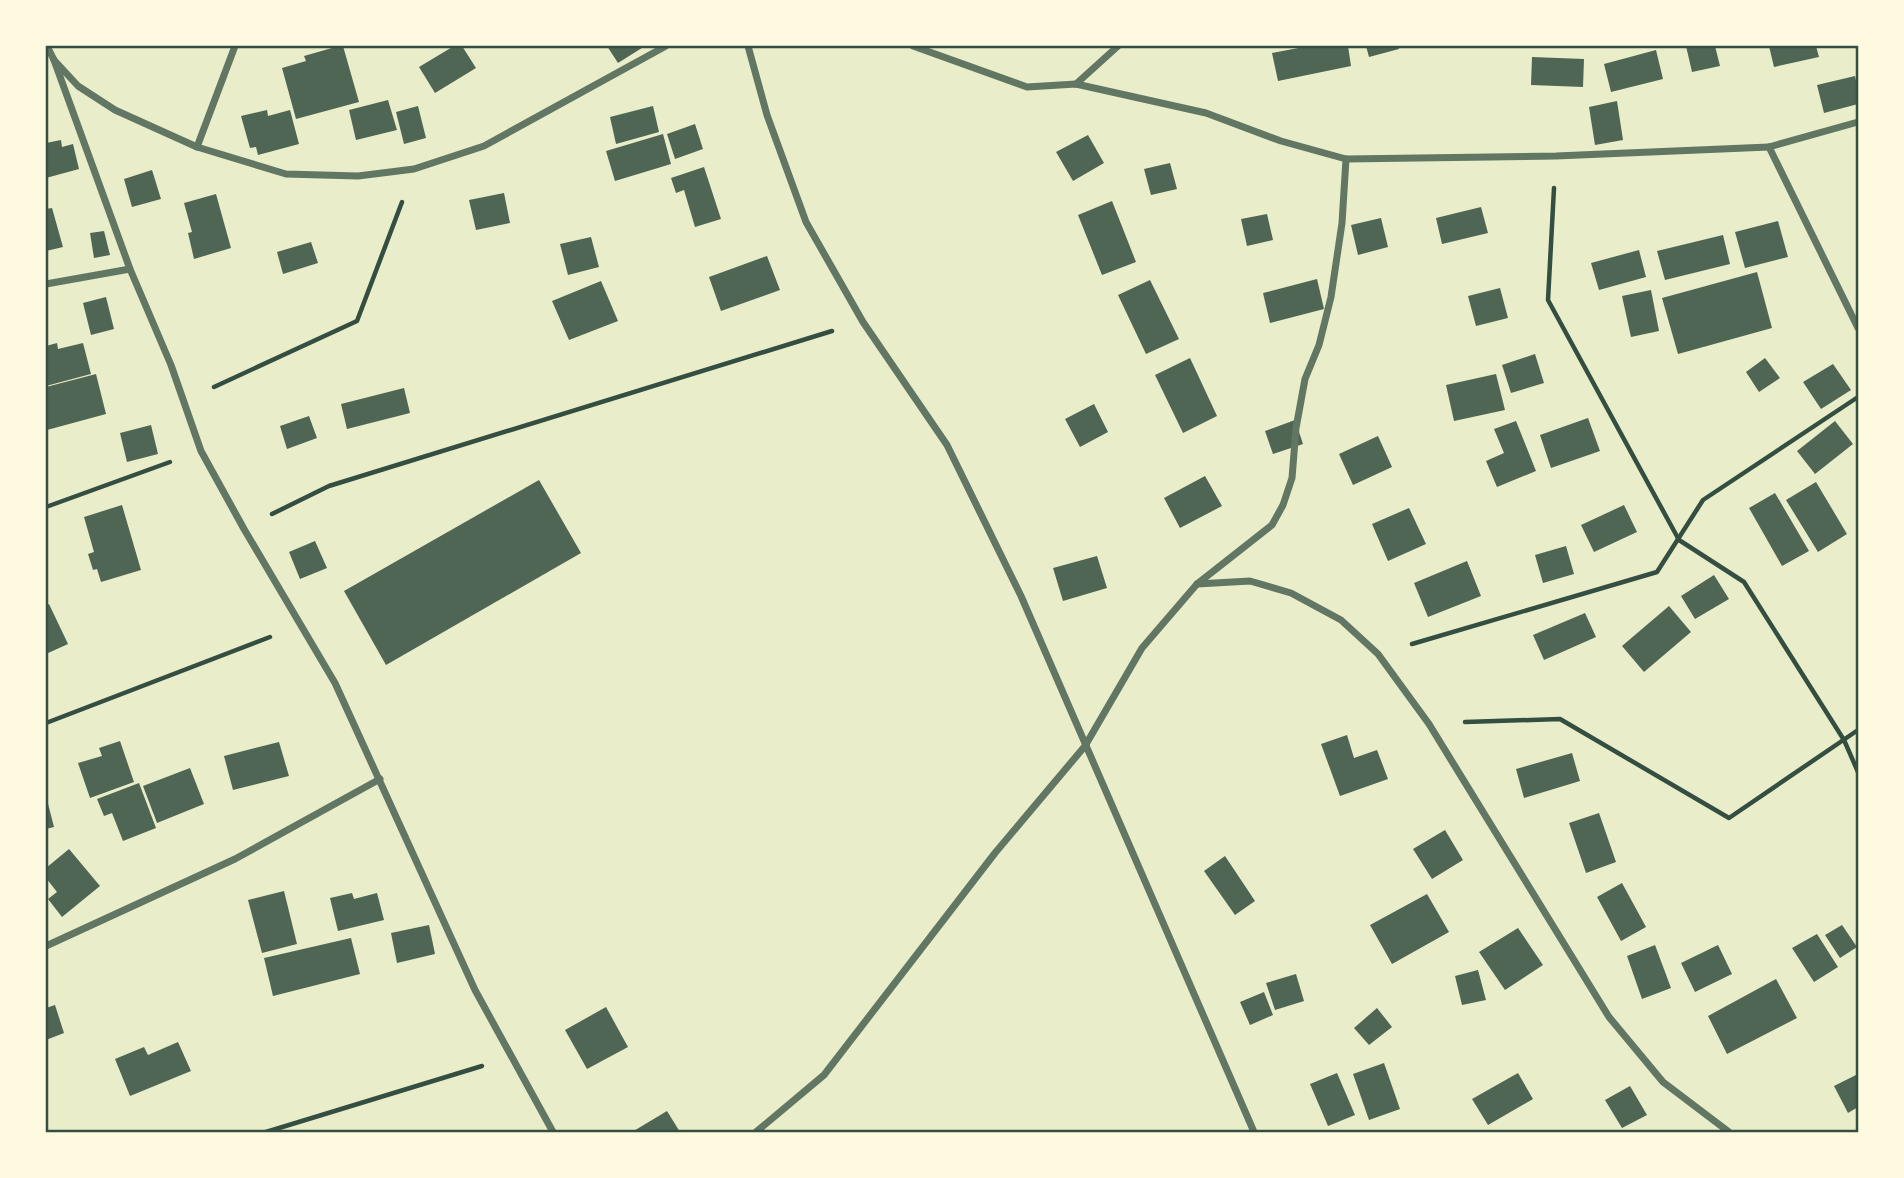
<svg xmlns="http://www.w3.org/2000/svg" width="1904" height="1178" font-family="Karla,sans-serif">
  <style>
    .building { fill: #4f6655 }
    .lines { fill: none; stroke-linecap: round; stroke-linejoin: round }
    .path { stroke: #344e41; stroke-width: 4.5 }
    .minor { stroke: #617663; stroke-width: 7 }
    .neatline { fill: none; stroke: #344e41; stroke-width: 2.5 }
  </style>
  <rect width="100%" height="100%" fill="#e9edc9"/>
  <g class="building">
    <path d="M339 46H343L359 102 296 119 282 68 306 61 304 56Z"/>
    <path d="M454 46H462L476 68 435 93 419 67Z"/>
    <path d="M607 46H645L618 63Z"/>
    <path d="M1309 46H1348L1351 66 1278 81 1272 53Z"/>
    <path d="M1366 46H1398L1399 49 1369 57Z"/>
    <path d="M1686 46H1715L1720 66 1692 72Z"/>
    <path d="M1769 46H1816L1819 57 1774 67Z"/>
    <path d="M1656 50 1663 79 1611 92 1604 64Z"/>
    <path d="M1532 57 1584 59 1583 87 1531 85Z"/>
    <path d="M1855 76 1858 91V104L1824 113 1817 85Z"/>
    <path d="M388 100 397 130 356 140 349 110Z"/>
    <path d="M1617 101 1623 140 1595 145 1589 107Z"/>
    <path d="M418 106 426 138 404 144 396 112Z"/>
    <path d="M653 106 659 132 616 144 610 117Z"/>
    <path d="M267 110 268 116 290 110 299 144 258 155 256 147 250 148 241 116Z"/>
    <path d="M695 124 703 149 675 159 667 134Z"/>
    <path d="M663 134 671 164 615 181 606 151Z"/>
    <path d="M1088 135 1104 163 1073 181 1056 152Z"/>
    <path d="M61 140 62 147 73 144 79 169 46 178V143Z"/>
    <path d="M1170 163 1177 189 1151 195 1144 169Z"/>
    <path d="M704 167 721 219 695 227 684 190 676 193 671 178Z"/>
    <path d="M152 170 161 199 132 207 124 179Z"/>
    <path d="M504 193 510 223 476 230 469 200Z"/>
    <path d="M216 194 231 248 194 259 188 233 192 232 184 203Z"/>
    <path d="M1112 201 1136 262 1102 275 1078 215Z"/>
    <path d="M1481 207 1488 233 1442 244 1436 218Z"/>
    <path d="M52 208 63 247 46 251V209Z"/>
    <path d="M1267 214 1273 240 1247 246 1241 219Z"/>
    <path d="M1381 218 1388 247 1358 255 1351 225Z"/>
    <path d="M1778 221 1788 257 1745 268 1735 232Z"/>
    <path d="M104 231 110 255 94 258 90 233Z"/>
    <path d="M1723 235 1730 264 1665 280 1657 251Z"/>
    <path d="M591 237 599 267 568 275 560 244Z"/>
    <path d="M311 242 318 263 283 274 277 252Z"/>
    <path d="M1639 250 1646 277 1599 290 1591 263Z"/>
    <path d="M767 256 780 290 721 311 709 277Z"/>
    <path d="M1757 272 1772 328 1678 354 1662 298Z"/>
    <path d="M1317 279 1324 309 1270 323 1263 293Z"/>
    <path d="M1150 280 1179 339 1146 354 1118 295Z"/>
    <path d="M601 281 618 321 569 340 552 301Z"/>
    <path d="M1500 288 1508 318 1476 326 1468 296Z"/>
    <path d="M1651 290 1659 331 1631 337 1622 296Z"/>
    <path d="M106 297 114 329 91 335 83 303Z"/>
    <path d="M57 343 58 349 83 343 91 374 46 386V346Z"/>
    <path d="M1535 354 1544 383 1511 393 1502 365Z"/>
    <path d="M1190 358 1217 416 1183 433 1155 375Z"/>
    <path d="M1765 358 1780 378 1759 392 1746 372Z"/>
    <path d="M1833 364 1851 390 1821 409 1803 382Z"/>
    <path d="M96 374 106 414 47 430 46 387Z"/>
    <path d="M1496 374 1505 410 1454 421 1446 385Z"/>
    <path d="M404 388 410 413 347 429 341 404Z"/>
    <path d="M1094 404 1108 432 1080 447 1065 419Z"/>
    <path d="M309 416 317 438 287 449 280 426Z"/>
    <path d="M1588 418 1600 451 1551 468 1540 435Z"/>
    <path d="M1295 420 1303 444 1273 454 1265 431Z"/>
    <path d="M1516 421 1536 471 1497 487 1486 461 1504 453 1494 429Z"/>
    <path d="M1835 421 1853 444 1815 474 1797 451Z"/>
    <path d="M151 425 158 454 127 462 120 433Z"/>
    <path d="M1378 436 1392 467 1353 485 1339 454Z"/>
    <path d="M1205 476 1222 506 1180 528 1164 498Z"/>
    <path d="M539 480 581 553 386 665 344 591Z"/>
    <path d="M1816 482 1847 534 1818 552 1786 500Z"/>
    <path d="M1775 493 1809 551 1782 566 1749 508Z"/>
    <path d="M122 505 141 570 101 582 97 569 93 570 88 554 94 552 84 517Z"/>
    <path d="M1624 505 1637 532 1594 552 1581 525Z"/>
    <path d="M1409 508 1426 544 1388 561 1372 524Z"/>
    <path d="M315 541 327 568 300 579 289 552Z"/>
    <path d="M1566 546 1574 574 1543 583 1535 555Z"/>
    <path d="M1097 556 1107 588 1063 601 1053 568Z"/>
    <path d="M1467 561 1481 596 1428 617 1414 583Z"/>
    <path d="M1714 575 1729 599 1695 619 1681 596Z"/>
    <path d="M49 604 68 644 46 654V605Z"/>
    <path d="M1669 606 1691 632 1644 672 1622 646Z"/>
    <path d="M1585 613 1596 637 1544 660 1533 635Z"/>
    <path d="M1347 735 1354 758 1377 750 1388 779 1340 796 1321 744Z"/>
    <path d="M120 741 134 782 90 798 78 763 102 756 99 748Z"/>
    <path d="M279 742 289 776 233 790 224 756Z"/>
    <path d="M1572 753 1580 781 1524 798 1516 769Z"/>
    <path d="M190 768 204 804 157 823 143 786Z"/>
    <path d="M139 783 156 828 123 841 112 813 104 816 97 799Z"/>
    <path d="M46 796 54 827 46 829Z"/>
    <path d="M1599 813 1616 862 1586 873 1569 823Z"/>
    <path d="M1445 830 1463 860 1432 879 1413 849Z"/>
    <path d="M69 849 100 886 62 917 48 899 57 892 46 878V868Z"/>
    <path d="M1225 856 1255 901 1235 915 1204 871Z"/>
    <path d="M1622 883 1646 927 1621 941 1597 897Z"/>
    <path d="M284 891 297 944 262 953 248 900Z"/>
    <path d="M352 893 354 899 377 893 384 920 338 931 330 898Z"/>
    <path d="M1427 894 1449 932 1392 964 1370 925Z"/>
    <path d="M429 925 435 954 397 963 391 933Z"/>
    <path d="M1842 925 1857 947 1840 958 1825 935Z"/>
    <path d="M1518 928 1543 965 1505 990 1479 952Z"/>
    <path d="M1817 934 1838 967 1814 982 1792 948Z"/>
    <path d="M351 938 360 974 273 996 264 958Z"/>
    <path d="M1655 945 1671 988 1642 999 1627 956Z"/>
    <path d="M1718 945 1732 974 1695 992 1681 963Z"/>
    <path d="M1478 970 1486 1000 1462 1005 1455 976Z"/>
    <path d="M1296 974 1304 1001 1275 1010 1266 983Z"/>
    <path d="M1776 979 1797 1018 1727 1054 1708 1016Z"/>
    <path d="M1264 992 1273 1015 1250 1025 1240 1002Z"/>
    <path d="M55 1005 64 1033 46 1040V1008Z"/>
    <path d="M606 1007 628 1047 587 1069 565 1030Z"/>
    <path d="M1377 1008 1392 1027 1369 1045 1354 1028Z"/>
    <path d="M178 1042 191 1071 130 1096 115 1059 144 1047 148 1055Z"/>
    <path d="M1384 1063 1400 1109 1369 1120 1353 1074Z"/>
    <path d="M1337 1073 1355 1115 1328 1126 1310 1084Z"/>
    <path d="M1518 1073 1533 1099 1488 1125 1472 1099Z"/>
    <path d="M1858 1074V1107L1848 1113 1834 1086Z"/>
    <path d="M1630 1086 1647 1115 1622 1128 1605 1100Z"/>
    <path d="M667 1111 680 1132H632Z"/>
  </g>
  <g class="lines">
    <g class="path">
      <path d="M1554 188 1548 300 1679 540 1744 582 1844 740 1858 772"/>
      <path d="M214 387 357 321 402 202"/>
      <path d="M46 507 170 462"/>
      <path d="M272 514 329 486 832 331"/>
      <path d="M1412 644 1657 572 1703 500 1858 397"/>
      <path d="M1465 722 1560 719 1729 818 1858 730"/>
      <path d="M46 723 270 637"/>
      <path d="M266 1132 482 1066"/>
    </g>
    <g class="minor">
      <path d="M47 46 54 60 78 86 115 110 197 147 286 174 358 176 414 169 484 146 666 46"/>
      <path d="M748 46 767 115 806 222 863 322 947 445 1021 596 1254 1132"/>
      <path d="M913 46 1027 87 1076 84 1206 113 1281 141 1346 159 1556 156 1769 147 1858 122"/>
      <path d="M54 60 130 269 171 365 201 451 244 529 335 683 475 990 553 1132"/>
      <path d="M1076 84 1118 46"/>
      <path d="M197 147 235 46"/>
      <path d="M1769 147 1858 328"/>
      <path d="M46 284 130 269"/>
      <path d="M1197 584 1250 581 1291 593 1341 620 1378 654 1429 724 1609 1017 1663 1082 1729 1132"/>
      <path d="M46 946 235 859 380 779"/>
      <path d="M756 1132 824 1075 995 853 1085 746 1142 648 1197 584 1272 525 1283 505 1292 478 1296 428 1305 379 1319 345 1331 297 1342 223 1346 159"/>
    </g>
  </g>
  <rect width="1904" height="1178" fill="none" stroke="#fefae0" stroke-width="94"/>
  <rect x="47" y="47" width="1810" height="1084" class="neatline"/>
</svg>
